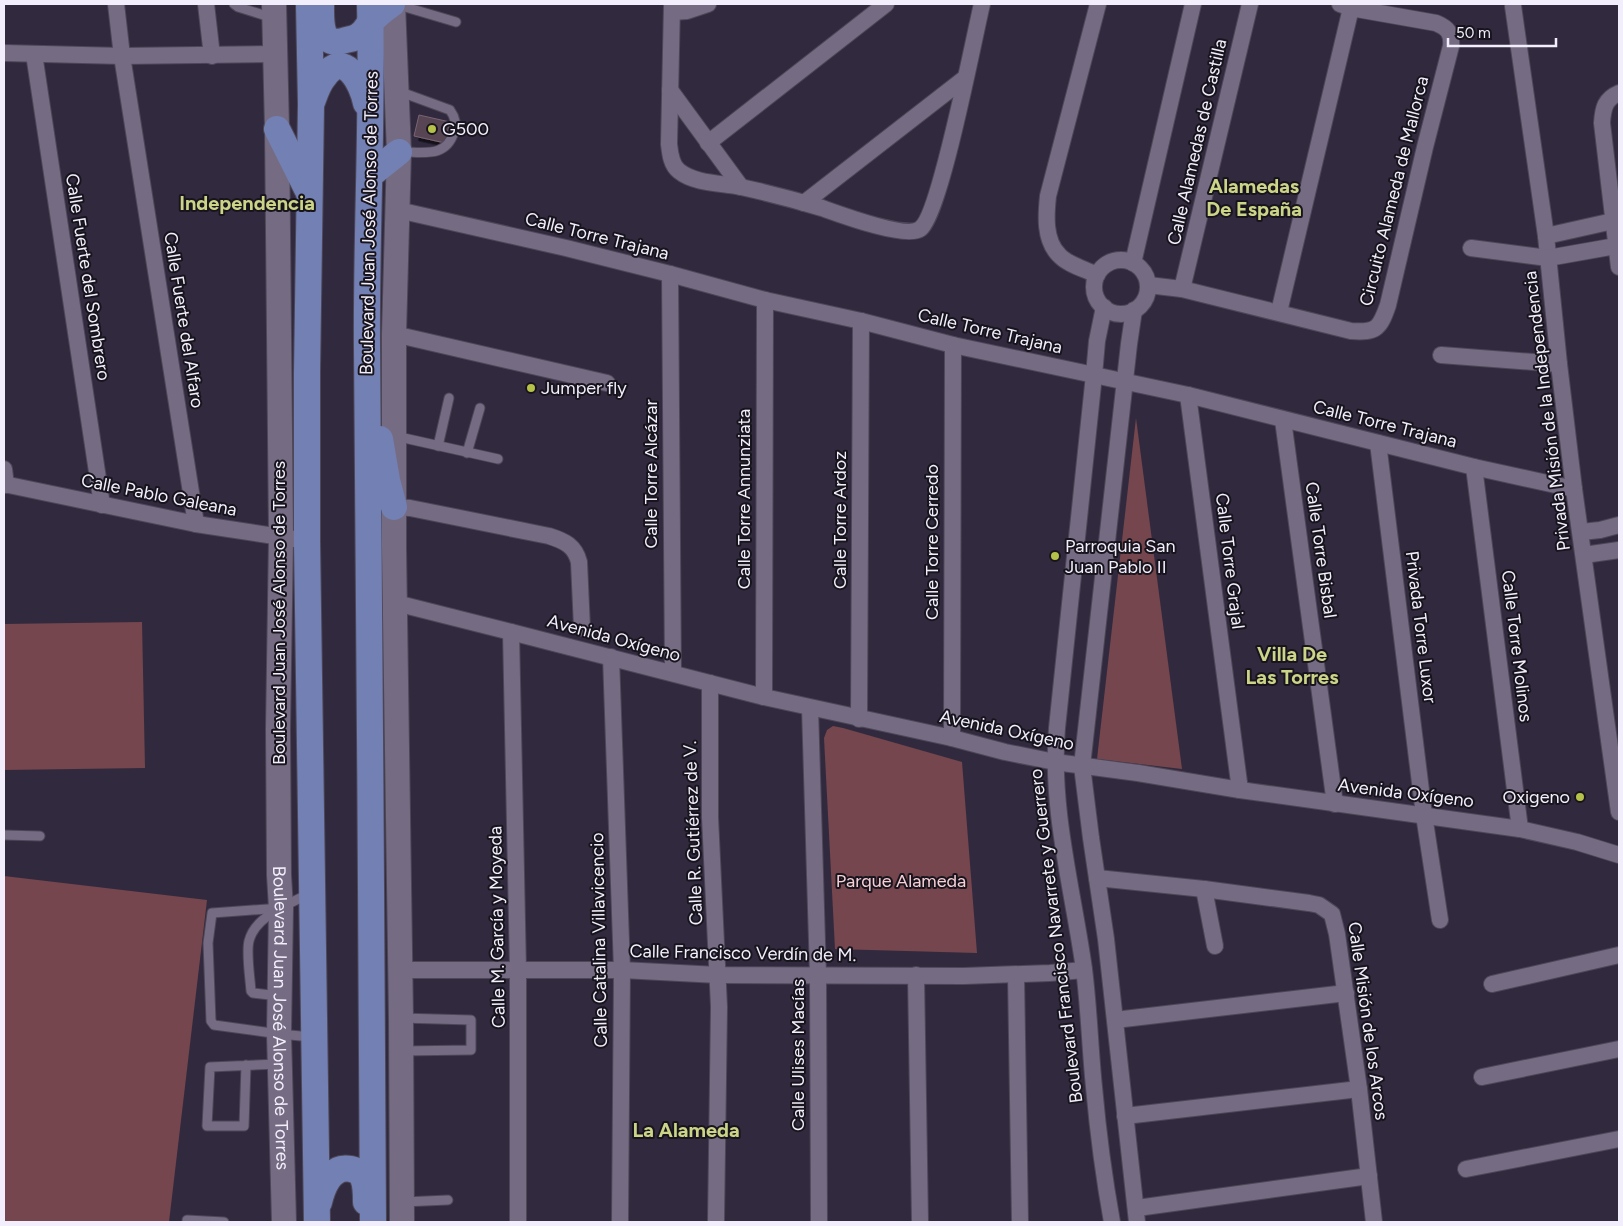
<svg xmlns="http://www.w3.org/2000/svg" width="1623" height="1226" font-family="Figtree,sans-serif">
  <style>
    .green { fill: #75464d }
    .building { fill: #584453; stroke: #796474; filter: url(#shadow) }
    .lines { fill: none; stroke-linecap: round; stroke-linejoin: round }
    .lane-casing { stroke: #4d4758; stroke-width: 11 }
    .street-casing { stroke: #4d4758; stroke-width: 18 }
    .secondary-casing { stroke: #4d4758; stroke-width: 26 }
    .primary-casing { stroke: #4d4758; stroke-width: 28 }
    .lane { stroke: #756c83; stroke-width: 9 }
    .street { stroke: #756c83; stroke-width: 16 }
    .secondary { stroke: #756c83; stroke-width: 24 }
    .primary { stroke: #7380b4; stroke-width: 26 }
    .poi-dot { fill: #b6c149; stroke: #18141d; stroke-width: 2 }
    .labels { text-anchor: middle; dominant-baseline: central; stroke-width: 4; stroke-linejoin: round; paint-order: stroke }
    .poi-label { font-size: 18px; fill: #f3eefb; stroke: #18141d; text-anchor: start }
    .street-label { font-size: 18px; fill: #f3eefb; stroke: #18141d }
    .park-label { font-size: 18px; fill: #f8d1d6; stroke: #18141d }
    .quarter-label { font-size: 20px; font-weight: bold; fill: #cbd487; stroke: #18141d }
  </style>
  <defs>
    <filter id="shadow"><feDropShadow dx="4.5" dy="4.5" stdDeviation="0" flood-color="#0009"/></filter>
  </defs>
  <rect width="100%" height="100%" fill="#312a3e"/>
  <g class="green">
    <path d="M1136 418 1182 769 1097 759Z"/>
    <path d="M142 622 145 768 4 770V624Z"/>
    <path d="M833 726 843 728 962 762 977 953 835 949 824 738 827 730Z"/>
    <path d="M4 876 207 900 169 1222H4Z"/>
  </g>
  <path class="building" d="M419 115 450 122 445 143 414 136Z"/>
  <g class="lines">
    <defs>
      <g id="lane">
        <path d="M234 4 238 7 273 18"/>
        <path d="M395 4 456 22"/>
        <path d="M398 91 450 110C455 117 457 124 454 132 446 158 424 152 402 152"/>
        <path d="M395 436 498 459"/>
        <path d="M438 446 449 398"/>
        <path d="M467 453 480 408"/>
        <path d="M4 835 40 836"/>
        <path d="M281 908 212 913 208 943 211 1021 214 1025 279 1034 312 1037"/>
        <path d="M279 996 253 993 251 991C250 978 246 952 249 941 255 916 288 905 308 894"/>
        <path d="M401 1051 471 1050V1020L401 1018"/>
        <path d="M246 1065 244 1126H207L210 1067 279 1064"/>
        <path d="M403 1202 448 1200"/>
        <path d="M187 1222V1220L224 1222"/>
      </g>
      <g id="street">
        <path d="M116 4 122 56 196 524"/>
        <path d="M206 4 212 56"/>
        <path d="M672 4 669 144C670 153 671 165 679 171 695 184 722 183 741 187 768 193 795 200 822 208 839 214 906 239 920 229 940 216 974 37 982 4"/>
        <path d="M1513 6 1546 236 1559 364 1574 489 1619 812"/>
        <path d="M672 12 687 11 708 4"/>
        <path d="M4 53 122 56 276 54"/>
        <path d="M34 54 102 505"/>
        <path d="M670 90 741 187"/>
        <path d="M1619 93C1605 99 1603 108 1602 123L1619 267"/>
        <path d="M708 143 886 4"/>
        <path d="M804 203 965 78"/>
        <path d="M398 210 566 248 670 274 765 300 861 321 953 345 1188 395 1474 467 1574 489"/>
        <path d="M1546 236 1613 221"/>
        <path d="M1471 248 1548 258 1616 246"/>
        <circle cx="1121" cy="287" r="27"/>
        <path d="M1133 263 1193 4"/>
        <path d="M670 274 673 673"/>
        <path d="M1097 275C1085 269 1068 265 1059 255 1044 240 1046 215 1048 196L1098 4"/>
        <path d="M1148 285 1182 289 1351 331C1377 333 1380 328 1388 305L1425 147 1451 46C1452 33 1448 28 1436 23L1351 8 1340 4"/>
        <path d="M1182 289 1250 4"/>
        <path d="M1104 307 1097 341 1094 375 1057 728C1050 809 1073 890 1084 969 1089 1008 1090 1048 1094 1087 1098 1132 1104 1178 1112 1222"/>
        <path d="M1134 310 1129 344 1082 766 1091 838 1106 939 1137 1222"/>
        <path d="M1279 312 1351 8"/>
        <path d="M394 334 607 383"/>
        <path d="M1441 355 1559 364"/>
        <path d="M1188 395 1240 790"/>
        <path d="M1283 420 1335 804"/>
        <path d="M1378 443 1424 815 1440 920"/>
        <path d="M1474 467 1520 829"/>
        <path d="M4 469 6 485"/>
        <path d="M4 484 196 524 307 541"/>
        <path d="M394 507 410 508 549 536C565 541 575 546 579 562L582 628"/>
        <path d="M1581 532 1600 530 1619 525"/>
        <path d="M1584 555 1619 550"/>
        <path d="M1075 556 1105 560"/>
        <path d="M396 603 511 632 764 697 952 738 1005 752 1055 762 1138 773 1240 790 1520 829 1577 842 1619 855"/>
        <path d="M511 632 518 970V1222"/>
        <path d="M611 657 622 970 620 1222"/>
        <path d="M710 683V817L719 1007 716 1222"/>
        <path d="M764 697 765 300"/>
        <path d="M810 708 818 975 819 1222"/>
        <path d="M859 719 861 321"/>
        <path d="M952 738 953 345"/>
        <path d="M1097 878 1204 889 1309 903 1319 905 1332 914 1337 934 1359 1089 1374 1222"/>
        <path d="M1204 889 1215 946"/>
        <path d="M401 970H622L718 975 964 976 1050 973 1084 970"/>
        <path d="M916 975 920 1222"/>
        <path d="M1016 975 1020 1222"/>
        <path d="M1492 984 1619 955"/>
        <path d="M1115 1020 1346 993"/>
        <path d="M1482 1077 1619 1049"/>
        <path d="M1125 1116 1359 1089"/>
        <path d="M1466 1169 1619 1139"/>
        <path d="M1137 1208 1369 1176"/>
      </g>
      <g id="secondary">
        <path id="s1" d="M274 4 277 129 281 537 278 729 279 875 281 908 279 1034 284 1222"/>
        <path d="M393 4 399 152 394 334V547L401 1018 402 1222"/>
      </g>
      <g id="primary">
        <path d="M309 4 311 104 307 373V541L317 1222"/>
        <path d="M321 4C321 22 319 49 346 40 352 39 357 38 361 34 365 31 367 26 371 22 377 15 385 9 392 4"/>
        <path d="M370 4C373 118 366 232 367 347 368 639 373 930 373 1222"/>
        <path d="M312 102C315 94 318 84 324 77 344 48 362 83 366 103"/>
        <path d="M277 129 307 189"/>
        <path d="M370 175 399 152"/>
        <path d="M380 439 387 480 394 507"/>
        <path d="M319 1202C323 1186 331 1165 351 1169 356 1170 361 1173 363 1178 366 1185 366 1194 366 1202"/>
      </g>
    </defs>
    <use href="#lane" class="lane-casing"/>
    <use href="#street" class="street-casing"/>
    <use href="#secondary" class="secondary-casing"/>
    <use href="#primary" class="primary-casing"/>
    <use href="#lane" class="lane"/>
    <use href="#street" class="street"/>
    <use href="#secondary" class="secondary"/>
    <use href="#primary" class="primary"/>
  </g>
  <g class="poi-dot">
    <circle cx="432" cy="129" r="5"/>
    <circle cx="531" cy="388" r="5"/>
    <circle cx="1055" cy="556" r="5"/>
    <circle cx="1580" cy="797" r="5"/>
  </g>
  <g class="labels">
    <g class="poi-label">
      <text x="442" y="129">G500</text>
      <text x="541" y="388">Jumper fly</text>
      <text x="1065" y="546">Parroquia San<tspan x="1065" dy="21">Juan Pablo II</tspan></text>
      <text x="1570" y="797" text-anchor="end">Oxigeno</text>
    </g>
    <g class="street-label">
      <text transform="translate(1197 142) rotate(-77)">Calle Alamedas de Castilla</text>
      <text transform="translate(1394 191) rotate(-76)">Circuito Alameda de Mallorca</text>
      <text transform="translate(369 223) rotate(-89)">Boulevard Juan José Alonso de Torres</text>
      <text transform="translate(597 236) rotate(14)">Calle Torre Trajana</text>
      <text transform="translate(88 277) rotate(81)">Calle Fuerte del Sombrero</text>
      <text transform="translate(184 320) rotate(81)">Calle Fuerte del Alfaro</text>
      <text transform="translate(990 331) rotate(13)">Calle Torre Trajana</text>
      <text transform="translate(1547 411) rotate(-97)">Privada Misión de la Independencia</text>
      <text transform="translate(1385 424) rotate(14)">Calle Torre Trajana</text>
      <text transform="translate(651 474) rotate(-90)">Calle Torre Alcázar</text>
      <text transform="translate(159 495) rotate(11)">Calle Pablo Galeana</text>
      <text transform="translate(744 499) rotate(-90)">Calle Torre Annunziata</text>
      <text transform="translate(840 520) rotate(-90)">Calle Torre Ardoz</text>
      <text transform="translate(932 542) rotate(-90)">Calle Torre Cerredo</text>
      <text transform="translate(1321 550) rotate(82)">Calle Torre Bisbal</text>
      <text transform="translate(1230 561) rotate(83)">Calle Torre Grajal</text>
      <text transform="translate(279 613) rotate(-90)">Boulevard Juan José Alonso de Torres</text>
      <text transform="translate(1421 627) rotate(83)">Privada Torre Luxor</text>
      <text transform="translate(614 638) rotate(15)">Avenida Oxígeno</text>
      <text transform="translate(1517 646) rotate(83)">Calle Torre Molinos</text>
      <text transform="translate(1007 730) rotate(12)">Avenida Oxígeno</text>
      <text transform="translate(1406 793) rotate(7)">Avenida Oxígeno</text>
      <text transform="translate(693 833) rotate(-92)">Calle R. Gutiérrez de V.</text>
      <text transform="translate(497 927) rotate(-91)">Calle M. García y Moyeda</text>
      <text transform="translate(1056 936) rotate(-97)">Boulevard Francisco Navarrete y Guerrero</text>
      <text transform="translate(599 940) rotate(-91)">Calle Catalina Villavicencio</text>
      <text transform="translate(743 953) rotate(1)">Calle Francisco Verdín de M.</text>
      <text stroke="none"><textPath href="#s1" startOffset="1014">Boulevard Juan José Alonso de Torres</textPath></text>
      <text transform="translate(1368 1021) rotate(82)">Calle Misión de los Arcos</text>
      <text transform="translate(798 1055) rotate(-90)">Calle Ulises Macías</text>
    </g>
    <g class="park-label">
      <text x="901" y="881">Parque Alameda</text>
    </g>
    <g class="quarter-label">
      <text x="1254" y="186">Alamedas<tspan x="1254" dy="23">De España</tspan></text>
      <text x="247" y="203">Independencia</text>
      <text x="1292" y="654">Villa De<tspan x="1292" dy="23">Las Torres</tspan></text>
      <text x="686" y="1130">La Alameda</text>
    </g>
  </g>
  <rect width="1623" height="1226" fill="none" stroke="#f3eefb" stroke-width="10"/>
  <path d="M1448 38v8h108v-8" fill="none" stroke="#f3eefb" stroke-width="2.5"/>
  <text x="1456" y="38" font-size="15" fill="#f3eefb" stroke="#18141d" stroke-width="4" paint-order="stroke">50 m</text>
</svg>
